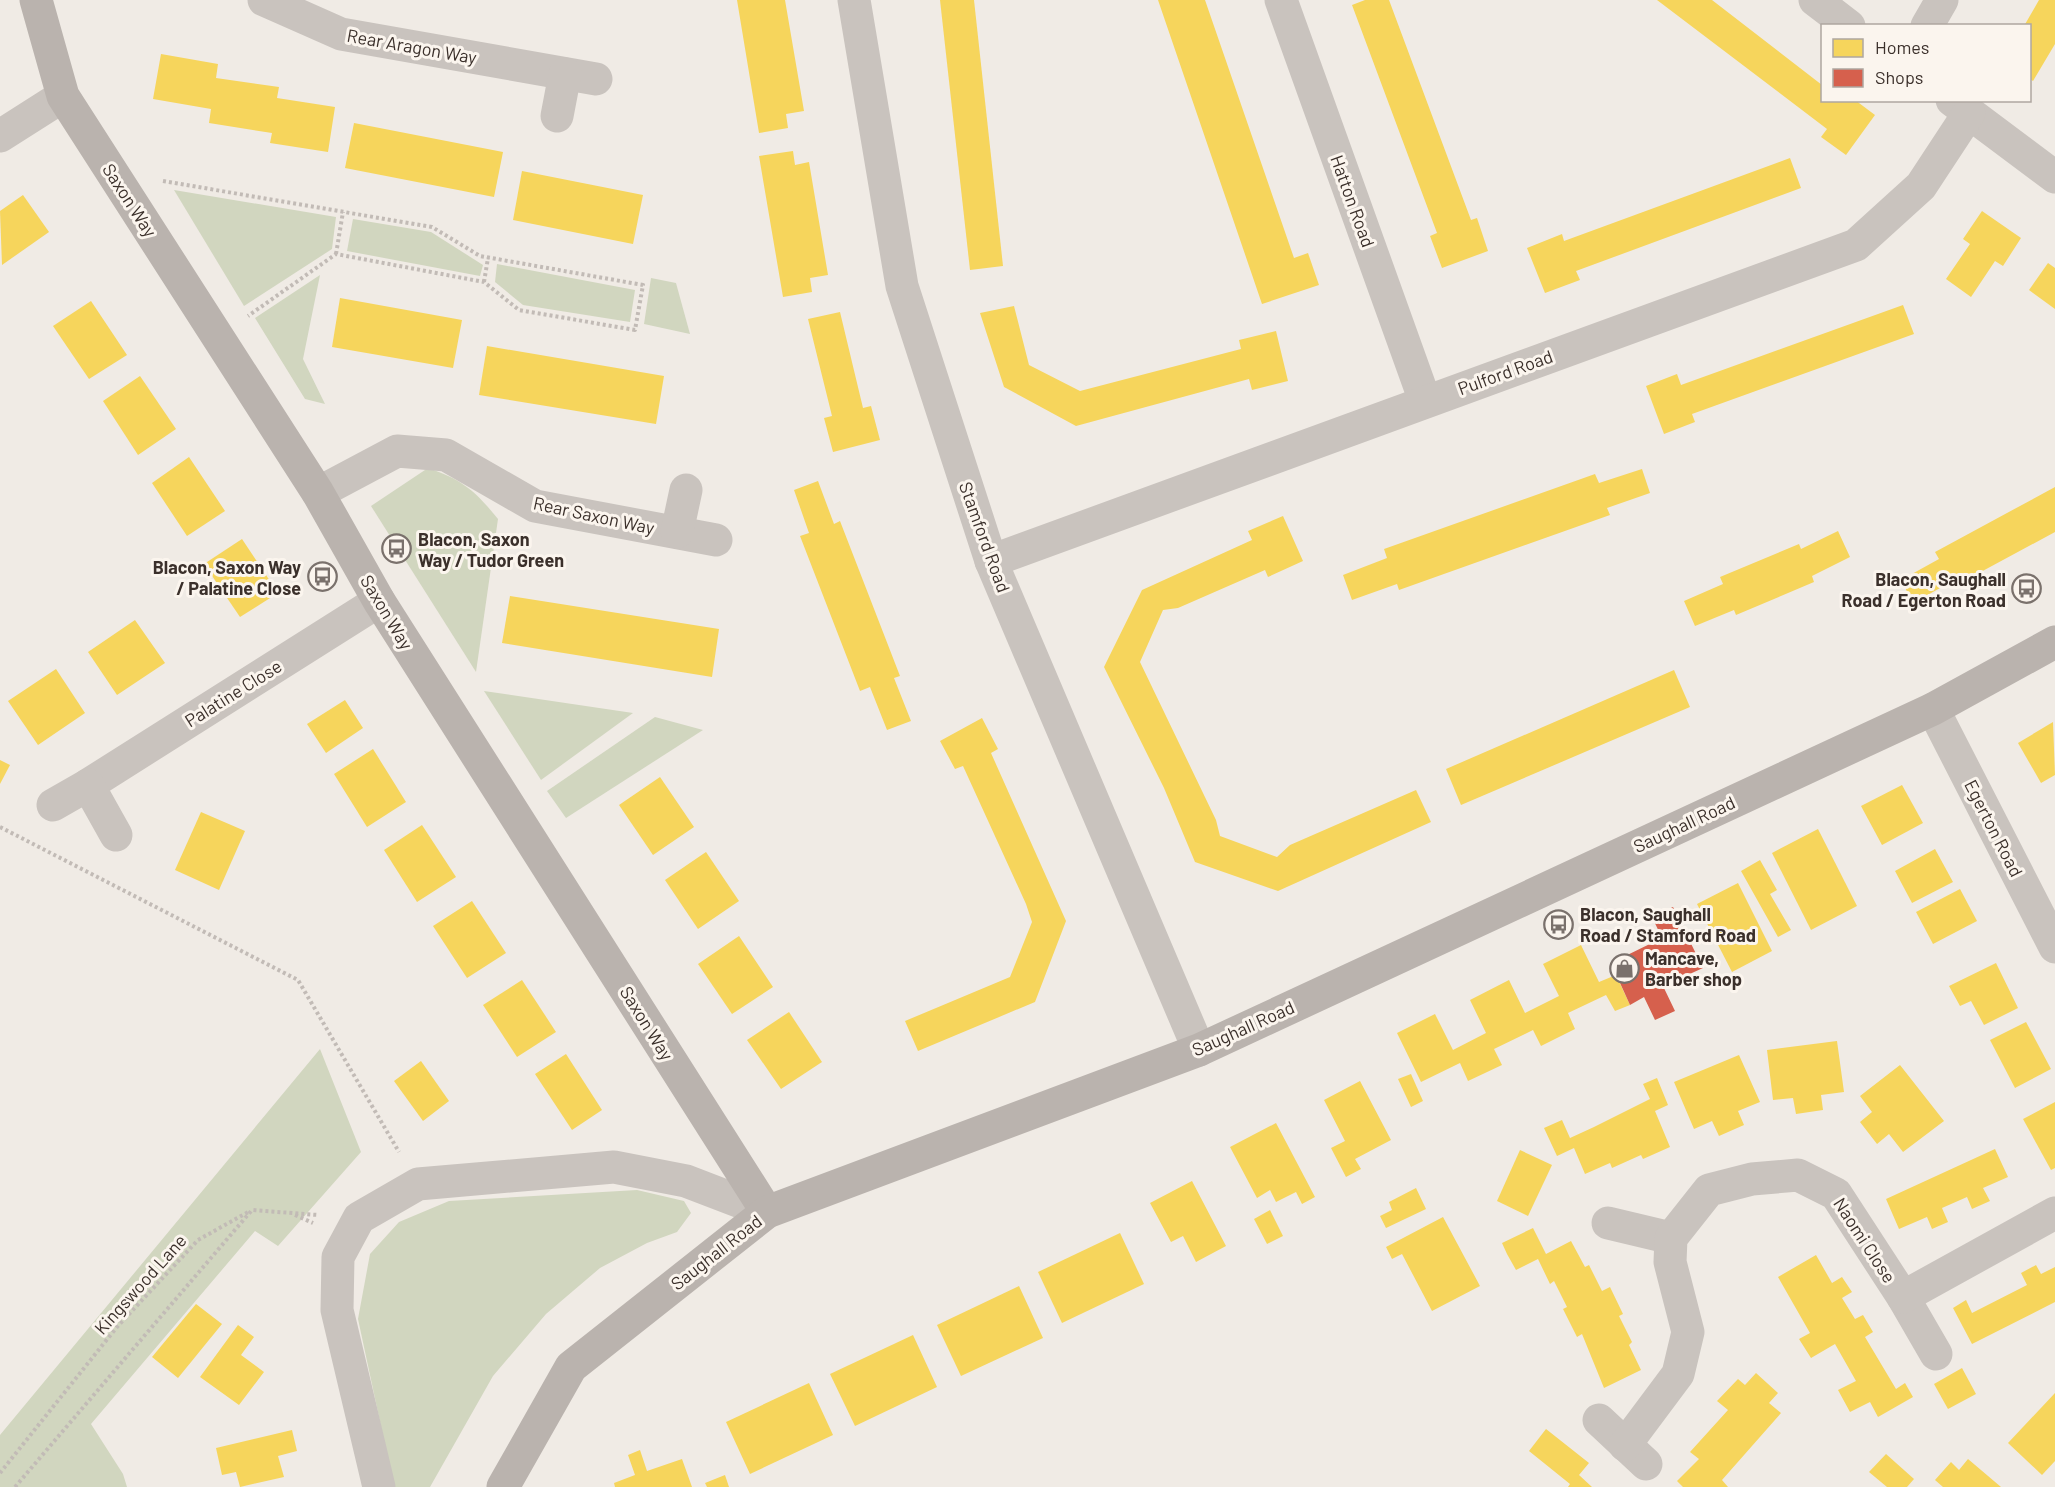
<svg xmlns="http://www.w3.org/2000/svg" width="2055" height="1487" font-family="Barlow,sans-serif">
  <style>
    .green { fill: #d1d6bf }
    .homes { fill: #f6d55c }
    .shops { fill: #d6604d }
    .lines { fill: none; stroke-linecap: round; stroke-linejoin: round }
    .path { stroke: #c2bbb6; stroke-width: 4; stroke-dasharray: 3 3; stroke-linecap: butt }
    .street { stroke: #c9c3be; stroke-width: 33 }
    .secondary { stroke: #bab3ae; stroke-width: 33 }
    .labels { text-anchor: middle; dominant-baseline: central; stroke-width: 6; stroke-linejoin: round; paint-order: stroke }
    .street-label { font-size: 18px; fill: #3b302b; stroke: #fbf5ee }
    .poi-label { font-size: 18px; font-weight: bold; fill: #3b302b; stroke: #fbf5ee; text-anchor: start }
  </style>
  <rect width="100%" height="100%" fill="#f0ebe5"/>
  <g class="green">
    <path d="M174 190 336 217 332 249 244 306Z"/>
    <path d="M353 219 431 232 483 265 480 276 347 251Z"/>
    <path d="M497 264 635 290 630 322 523 305 495 282Z"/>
    <path d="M320 275 303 359 325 404 305 399 255 318Z"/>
    <path d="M651 278 676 283 690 334 644 324Z"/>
    <path d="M428 468C463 480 475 491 498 519L476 672 371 506Z"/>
    <path d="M484 691 633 713 541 780Z"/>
    <path d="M655 717 703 730 566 818 547 791Z"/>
    <path d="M320 1049 361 1152 278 1246 255 1231 91 1424 123 1474 127 1487H0V1435Z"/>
    <path d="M637 1190 684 1201 691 1213 677 1232 647 1243 600 1268 546 1314 493 1376 430 1487H394L358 1319 370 1254 399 1222 449 1201Z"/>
  </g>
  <g class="homes">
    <path d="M737 0H785L804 111 786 114 788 128 759 133Z"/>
    <path d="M940 0H974L1003 266 970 270Z"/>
    <path d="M1158 0H1205L1294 258 1308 253 1319 285 1262 304Z"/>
    <path d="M1365 0H1389L1471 220 1477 218 1488 251 1442 268 1430 236 1437 233 1352 5Z"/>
    <path d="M1657 0H1712L1822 85V100H1855L1875 115 1846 155 1821 137 1827 129Z"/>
    <path d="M2039 0H2055V44L2033 81 2030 79V26H2024Z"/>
    <path d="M161 54 218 64 216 78 279 87 277 98 335 107 328 152 270 143 272 133 209 123 211 109 153 99Z"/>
    <path d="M354 123 503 152 494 197 345 168Z"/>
    <path d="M793 151 795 165 809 162 828 275 810 278 812 292 783 297 759 156Z"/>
    <path d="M1790 158 1801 188 1576 271 1580 280 1545 293 1527 248 1562 234 1564 241Z"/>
    <path d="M522 171 643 195 633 244 513 220Z"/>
    <path d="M23 195 49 232 2 265 0 211Z"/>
    <path d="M1982 211 2021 238 2003 266 1995 261 1971 297 1946 279 1970 244 1963 239Z"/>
    <path d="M2048 263 2055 268V309L2029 290Z"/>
    <path d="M340 298 462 320 453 368 332 347Z"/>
    <path d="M91 301 127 355 89 379 53 326Z"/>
    <path d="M1903 305 1914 334 1692 414 1695 422 1664 434 1646 386 1677 374 1681 385Z"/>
    <path d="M1014 306 1029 365 1080 391 1241 349 1239 340 1276 331 1288 381 1252 390 1249 379 1076 426 1004 387 980 313Z"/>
    <path d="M840 312 863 408 871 406 880 440 833 452 824 418 832 416 808 319Z"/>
    <path d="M487 346 664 376 656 424 479 395Z"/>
    <path d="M140 376 176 429 138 455 103 401Z"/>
    <path d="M189 457 225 511 187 536 152 483Z"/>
    <path d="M1642 469 1650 493 1607 508 1610 515 1399 590 1397 584 1352 600 1343 575 1387 558 1384 549 1595 474 1599 483Z"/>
    <path d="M818 481 834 524 840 521 900 676 894 678 911 721 887 730 870 687 860 691 800 536 809 533 794 490Z"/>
    <path d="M2055 487V532L1953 587 1951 582 1913 603 1901 580 1939 559 1935 552Z"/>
    <path d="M1283 516 1303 561 1268 577 1265 570 1178 608 1163 610 1140 662 1216 820 1220 836 1277 857 1290 845 1416 790 1431 822 1278 891 1195 862 1164 788 1104 667 1142 590 1252 540 1248 531Z"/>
    <path d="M1838 531 1850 557 1812 576 1814 582 1736 615 1734 610 1695 626 1684 601 1723 584 1720 577 1799 544 1801 549Z"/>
    <path d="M242 539 278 593 240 617 204 564Z"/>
    <path d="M510 596 719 629 712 677 502 643Z"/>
    <path d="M135 620 165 663 117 695 88 652Z"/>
    <path d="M56 669 85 713 38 745 8 701Z"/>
    <path d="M1674 670 1690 707 1461 805 1446 769Z"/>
    <path d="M345 700 363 728 326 753 307 724Z"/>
    <path d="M982 718 998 749 991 753 1066 921 1035 1002 918 1051 905 1021 1010 977 1032 922 1026 904 963 766 955 769 940 741Z"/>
    <path d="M2053 722 2055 775 2041 783 2018 743Z"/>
    <path d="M373 749 406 802 367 827 334 774Z"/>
    <path d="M0 760 10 765 0 784Z"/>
    <path d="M660 777 694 827 653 855 619 805Z"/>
    <path d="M1902 785 1923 823 1882 845 1861 806Z"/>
    <path d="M201 812 245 831 219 890 175 870Z"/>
    <path d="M422 825 456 877 417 902 384 850Z"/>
    <path d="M1818 829 1857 906 1811 930 1772 853Z"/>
    <path d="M1935 849 1953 882 1912 903 1895 871Z"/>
    <path d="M706 852 739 901 698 929 665 880Z"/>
    <path d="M1760 860 1777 890 1770 894 1791 930 1778 937 1741 871Z"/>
    <path d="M1738 883 1772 951 1732 972 1697 904Z"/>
    <path d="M1960 889 1977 921 1933 944 1916 912Z"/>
    <path d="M472 901 506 953 467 978 433 926Z"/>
    <path d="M739 936 773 987 732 1014 698 964Z"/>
    <path d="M1581 945 1599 982 1616 975 1630 1005 1615 1011 1606 995 1568 1013 1575 1029 1541 1046 1533 1030 1494 1049 1502 1065 1468 1081 1460 1063 1421 1082 1397 1033 1435 1014 1453 1050 1486 1033 1470 1000 1509 980 1525 1013 1559 996 1543 964Z"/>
    <path d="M1996 963 2018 1008 1984 1025 1971 1001 1960 1006 1949 986Z"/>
    <path d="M522 980 556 1032 517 1057 483 1005Z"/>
    <path d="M789 1012 822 1062 781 1089 747 1040Z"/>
    <path d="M2026 1022 2051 1069 2015 1088 1990 1040Z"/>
    <path d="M1837 1041 1844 1092 1821 1095 1823 1110 1796 1114 1793 1098 1773 1100 1767 1050Z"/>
    <path d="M566 1054 602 1110 572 1130 535 1074Z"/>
    <path d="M1739 1055 1760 1102 1738 1111 1744 1125 1719 1136 1712 1121 1694 1129 1674 1082Z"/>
    <path d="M421 1061 449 1101 423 1121 394 1081Z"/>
    <path d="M1900 1065 1944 1121 1903 1152 1889 1134 1877 1144 1860 1122 1872 1112 1860 1096Z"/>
    <path d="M1411 1074 1423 1101 1411 1107 1398 1079Z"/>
    <path d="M1657 1078 1668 1105 1655 1111 1670 1147 1643 1159 1641 1155 1612 1168 1610 1163 1585 1174 1574 1148 1557 1156 1544 1128 1562 1120 1570 1138 1594 1127 1650 1099 1643 1084Z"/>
    <path d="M1360 1081 1391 1140 1355 1159 1361 1169 1346 1177 1331 1148 1345 1141 1324 1100Z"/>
    <path d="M2055 1102V1168L2051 1170 2023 1119Z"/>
    <path d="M1276 1123 1315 1197 1302 1204 1296 1192 1276 1202 1270 1190 1257 1198 1230 1147Z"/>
    <path d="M1995 1149 2008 1177 1983 1188 1990 1201 1972 1209 1967 1197 1942 1208 1948 1222 1932 1229 1927 1217 1899 1229 1886 1199Z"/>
    <path d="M1520 1150 1552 1165 1528 1216 1497 1201Z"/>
    <path d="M1192 1181 1226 1246 1196 1262 1183 1236 1171 1242 1150 1203Z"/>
    <path d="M1416 1188 1426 1209 1386 1228 1380 1216 1392 1210 1389 1202Z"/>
    <path d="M1270 1210 1283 1236 1267 1244 1254 1219Z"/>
    <path d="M1443 1217 1480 1286 1432 1311 1402 1254 1392 1259 1386 1247Z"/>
    <path d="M1533 1228 1546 1254 1571 1241 1585 1267 1589 1265 1602 1291 1610 1287 1623 1314 1619 1316 1632 1342 1629 1345 1641 1370 1604 1388 1582 1334 1577 1337 1563 1309 1567 1307 1554 1281 1550 1284 1538 1259 1516 1270 1507 1254 1502 1243Z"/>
    <path d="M1120 1233 1144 1284 1062 1323 1038 1272Z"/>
    <path d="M1816 1255 1832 1283 1842 1277 1852 1292 1842 1298 1855 1319 1863 1315 1873 1332 1865 1337 1896 1389 1905 1383 1913 1397 1878 1417 1870 1402 1850 1412 1838 1390 1856 1381 1835 1344 1811 1358 1799 1339 1810 1333 1778 1277Z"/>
    <path d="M2036 1265 2041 1274 2055 1267V1302L1972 1344 1953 1308 1966 1300 1972 1313 2027 1285 2021 1273Z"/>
    <path d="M1019 1286 1043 1338 961 1376 937 1325Z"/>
    <path d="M196 1304 222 1324 178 1378 152 1357Z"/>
    <path d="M238 1325 254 1337 241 1355 264 1372 239 1405 200 1377Z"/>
    <path d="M913 1335 937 1387 855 1426 830 1374Z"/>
    <path d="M1962 1368 1976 1394 1948 1409 1934 1384Z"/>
    <path d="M1756 1373 1778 1393 1769 1403 1781 1413 1722 1480 1728 1487H1683L1677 1481 1699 1459 1690 1452 1728 1410 1717 1401 1738 1379 1745 1385Z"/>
    <path d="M809 1383 833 1435 750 1474 726 1422Z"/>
    <path d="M2055 1393V1461L2042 1475 2008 1443Z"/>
    <path d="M1546 1429 1589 1463 1579 1475 1592 1487H1568L1570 1484 1529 1451Z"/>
    <path d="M292 1430 297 1451 278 1456 284 1477 240 1487 236 1472 222 1475 216 1448Z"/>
    <path d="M640 1450 647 1471 682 1459 692 1487H615L614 1483 635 1475 628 1455Z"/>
    <path d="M1886 1454 1914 1479 1907 1487H1887L1869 1472Z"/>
    <path d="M1968 1459 2001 1487H1943L1935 1480 1951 1462 1959 1470Z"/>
    <path d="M725 1475 729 1487H707L705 1483Z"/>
  </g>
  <path class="shops" d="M1673 907 1703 968 1663 986 1675 1011 1655 1020 1644 997 1630 1005 1611 963 1662 938 1652 917Z"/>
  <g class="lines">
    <g class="path">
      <path d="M163 181 432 227 480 256 643 285 635 330 519 310 484 282 336 254 248 316"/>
      <path d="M336 254 343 212"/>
      <path d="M484 282 488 258"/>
      <path d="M0 827 298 980 399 1152"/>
      <path d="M295 1215 313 1223"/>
      <path d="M0 1473 117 1327 198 1240 250 1211"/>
      <path d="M15 1487 252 1210 318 1215"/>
    </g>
    <g class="street">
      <path d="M264 0 341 34 596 79"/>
      <path d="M854 0 902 286 991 561 1199 1050"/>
      <path d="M1281 0 1425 401"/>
      <path d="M1815 0 1849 26"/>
      <path d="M1927 26 1942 0"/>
      <path d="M1952 100 2055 177"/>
      <path d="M557 116 565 74"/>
      <path d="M0 136 63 96"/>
      <path d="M318 493 397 451 446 455 535 506 716 540"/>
      <path d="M677 532 686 490"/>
      <path d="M991 561 1856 245 1921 186 1969 113"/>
      <path d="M1933 709 2055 947"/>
      <path d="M88 785 379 601"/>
      <path d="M53 805 88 785 116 835"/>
      <path d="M1608 1223 1671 1238"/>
      <path d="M1903 1297 1936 1354"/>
      <path d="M1599 1420 1646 1464"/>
      <path d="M1625 1445 1678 1374 1688 1332 1670 1262 1671 1238 1709 1190 1752 1179 1798 1175 1836 1194 1903 1297 2055 1213"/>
      <path d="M379 1487 337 1310 338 1257 359 1218 418 1184 614 1167 686 1181 767 1212"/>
    </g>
    <g class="secondary">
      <path d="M36 0 63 96 318 493 379 601 767 1212"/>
      <path d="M503 1487 571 1367 767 1212 1199 1050 1933 709 2055 642"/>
    </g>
  </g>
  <defs>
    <symbol id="bus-ring" viewBox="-11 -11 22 22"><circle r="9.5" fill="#fbf5ee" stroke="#7a716c" stroke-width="1.5"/><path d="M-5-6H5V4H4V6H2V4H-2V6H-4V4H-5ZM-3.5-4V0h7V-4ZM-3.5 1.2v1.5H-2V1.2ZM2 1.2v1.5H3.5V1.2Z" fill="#7a716c"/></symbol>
    <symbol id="shop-ring" viewBox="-11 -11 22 22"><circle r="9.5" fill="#fbf5ee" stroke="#7a716c" stroke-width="1.5"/><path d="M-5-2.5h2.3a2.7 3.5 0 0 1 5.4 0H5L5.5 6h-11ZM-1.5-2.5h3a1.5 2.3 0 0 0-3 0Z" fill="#7a716c"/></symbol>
  </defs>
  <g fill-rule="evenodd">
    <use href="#bus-ring" x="380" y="532" width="33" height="33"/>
    <use href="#bus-ring" x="306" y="560" width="33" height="33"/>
    <use href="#bus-ring" x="2010" y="572" width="33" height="33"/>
    <use href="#bus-ring" x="1542" y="908" width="33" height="33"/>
    <use href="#shop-ring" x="1608" y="952" width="33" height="33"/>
  </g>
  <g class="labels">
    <g class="street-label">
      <text transform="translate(412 46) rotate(10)">Rear Aragon Way</text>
      <text transform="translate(130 200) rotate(57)">Saxon Way</text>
      <text transform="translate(1353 201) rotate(70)">Hatton Road</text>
      <text transform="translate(1505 372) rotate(-20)">Pulford Road</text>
      <text transform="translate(594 515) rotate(12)">Rear Saxon Way</text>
      <text transform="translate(985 537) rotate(70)">Stamford Road</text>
      <text transform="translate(387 612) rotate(59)">Saxon Way</text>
      <text transform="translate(233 693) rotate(-32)">Palatine Close</text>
      <text transform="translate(1684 824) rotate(-25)">Saughall Road</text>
      <text transform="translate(1994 828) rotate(63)">Egerton Road</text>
      <text transform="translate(647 1023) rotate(58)">Saxon Way</text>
      <text transform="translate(1243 1028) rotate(-24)">Saughall Road</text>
      <text transform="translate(1865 1240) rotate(57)">Naomi Close</text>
      <text transform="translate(716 1252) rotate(-38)">Saughall Road</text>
      <text transform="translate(140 1284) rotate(-48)">Kingswood Lane</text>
    </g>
    <g class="poi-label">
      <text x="418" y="539">Blacon, Saxon<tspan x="418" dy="21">Way / Tudor Green</tspan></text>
      <text x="301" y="567" text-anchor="end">Blacon, Saxon Way<tspan x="301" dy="21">/ Palatine Close</tspan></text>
      <text x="2006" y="579" text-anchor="end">Blacon, Saughall<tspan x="2006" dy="21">Road / Egerton Road</tspan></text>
      <text x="1580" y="914">Blacon, Saughall<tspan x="1580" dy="21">Road / Stamford Road</tspan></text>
      <text x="1645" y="958">Mancave,<tspan x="1645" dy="21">Barber shop</tspan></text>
    </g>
  </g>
  <rect x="1821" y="24" width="210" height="78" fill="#fbf5ee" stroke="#aea6a0" stroke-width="1.5"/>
  <rect x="1833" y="39" width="30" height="18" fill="#f6d55c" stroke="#aea6a0" stroke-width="1.5"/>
  <text x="1875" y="54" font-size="18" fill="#3b302b">Homes</text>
  <rect x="1833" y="69" width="30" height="18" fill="#d6604d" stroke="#aea6a0" stroke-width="1.5"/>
  <text x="1875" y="84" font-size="18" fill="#3b302b">Shops</text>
</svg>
